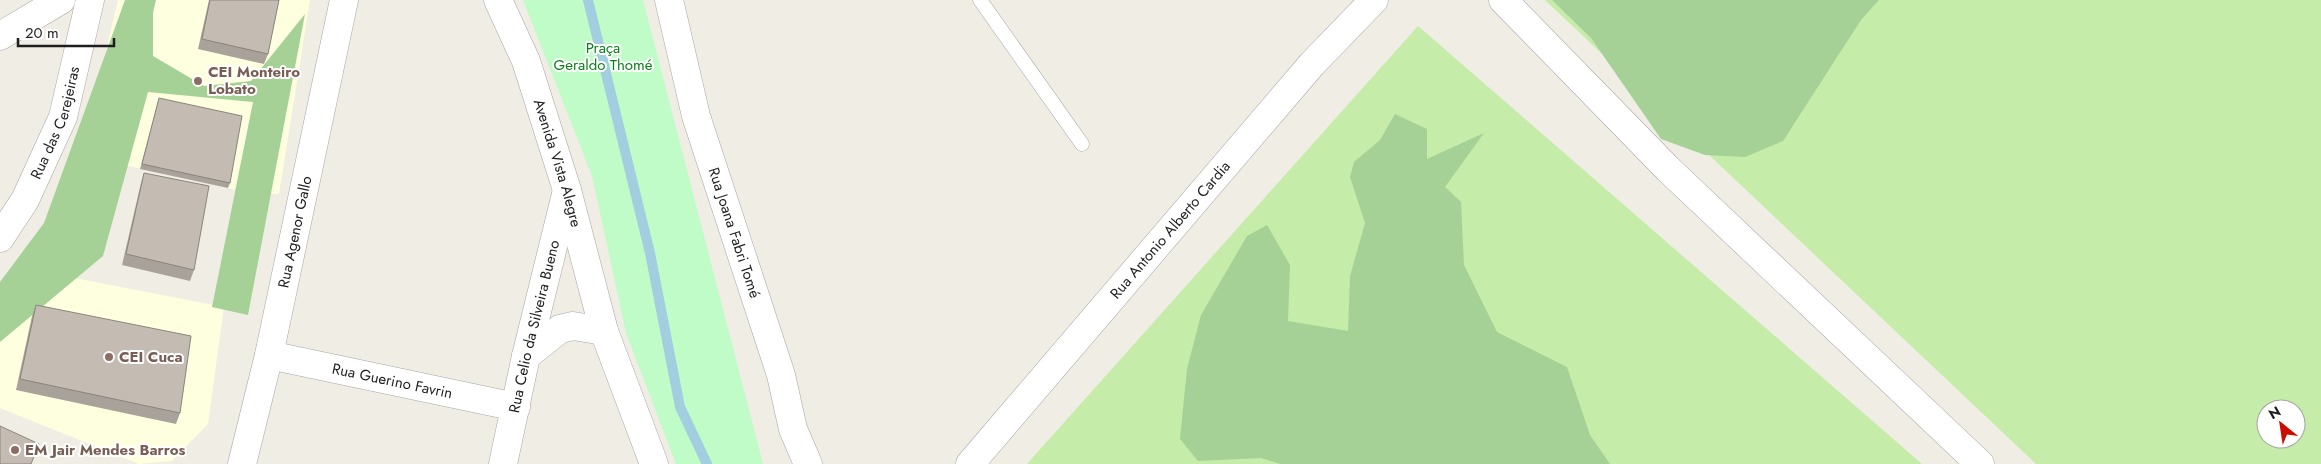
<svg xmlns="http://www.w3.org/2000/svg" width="2321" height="464" font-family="Jost,sans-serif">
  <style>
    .education { fill: #fdffde }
    .grass { fill: #c5eca8; fill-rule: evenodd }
    .forest { fill: #a5d197 }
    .park { fill: #bffcc8 }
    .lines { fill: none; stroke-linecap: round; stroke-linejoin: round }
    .stream { stroke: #a3cedf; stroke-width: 10 }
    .service-casing { stroke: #a5a5a5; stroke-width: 15 }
    .minor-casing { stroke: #a5a5a5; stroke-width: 29 }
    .tertiary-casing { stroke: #a5a5a5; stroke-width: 29 }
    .service { stroke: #fff; stroke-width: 14 }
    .minor { stroke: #fff; stroke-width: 28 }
    .tertiary { stroke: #fff; stroke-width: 28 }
    .wall { fill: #a9a29a }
    .building { fill: #c4bcb3; stroke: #89847d }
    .education-dot { fill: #8d6e63; stroke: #fff; stroke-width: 2 }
    .labels { text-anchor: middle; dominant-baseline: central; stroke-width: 4; stroke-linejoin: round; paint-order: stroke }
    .park-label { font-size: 15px; fill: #078218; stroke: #fff }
    .education-label { font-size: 15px; font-weight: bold; fill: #785e54; stroke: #fff; text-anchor: start }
    .street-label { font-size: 15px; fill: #1e1e1e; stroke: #fff }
  </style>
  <rect width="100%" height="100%" fill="#f0ede4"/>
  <g class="education">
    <path d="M118 0H310L279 194 250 193 129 166 80 162Z"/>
    <path d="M23 268 224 307 208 424 172 461 139 464 0 408V298Z"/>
  </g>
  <g class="grass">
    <path d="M1545 0H2321V464H2036ZM2266 409H2296V439H2266Z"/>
    <path d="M1418 26 1922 464H1027Z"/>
  </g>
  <g class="forest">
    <path d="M125 0H156L153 13V56L204 86 251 81 305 14 248 315 212 307 253 102 148 92 103 256 0 342V282L44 223Z"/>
    <path d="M1552 0H1879L1861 20 1783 141 1745 157 1705 155 1661 139 1591 38Z"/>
    <path d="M1395 114 1427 129V159L1484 133 1445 187 1461 202 1464 265 1497 332 1567 367 1590 435 1610 464H1280L1261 458 1198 461 1180 439 1187 369 1201 315 1247 236 1267 225 1290 265 1288 321 1348 331 1350 276 1365 223 1350 177 1354 162 1380 140Z"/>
  </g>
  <path class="park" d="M523 0H643L763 464H676L626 333 592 176Z"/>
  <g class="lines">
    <path class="stream" d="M588 0 650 253 680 407 707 464"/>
    <defs>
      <path id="service" d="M980 0 1082 144"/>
      <g id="minor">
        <path d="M1503 0 1668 169 1980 464"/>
        <path d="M0 36 61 0"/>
        <path id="s1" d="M0 238 25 200 63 117 90 0"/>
        <path id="s2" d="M269 355 516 407"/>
        <path d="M526 356 560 329 573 326 604 331"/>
        <path id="s3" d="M242 464 269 355 344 0"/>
        <path id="s4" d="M503 464 526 356 567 190"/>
        <path id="s5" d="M970 464 1312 64 1374 0"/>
      </g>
      <g id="tertiary">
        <path id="s6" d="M498 0 526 61 567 190 604 331 654 464"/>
        <path id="s7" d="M669 0 696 116 781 375 793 429 808 464"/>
      </g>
    </defs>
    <use href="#service" class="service-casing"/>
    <use href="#minor" class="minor-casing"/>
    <use href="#tertiary" class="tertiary-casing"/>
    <use href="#service" class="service"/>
    <use href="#minor" class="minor"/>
    <use href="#tertiary" class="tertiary"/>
  </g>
  <g class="wall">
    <path d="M209 0H279L268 54 264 64 198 49Z"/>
    <path d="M159 98 230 183 228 188 140 169Z"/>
    <path d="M144 173 194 270 190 281 122 265 141 183Z"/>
    <path d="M36 305 180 413 176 424 16 390 32 316Z"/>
  </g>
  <g class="building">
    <path d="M210 0H279L268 54 202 39Z"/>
    <path d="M159 98 242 116 230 183 142 164Z"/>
    <path d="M144 173 209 186 194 270 126 254Z"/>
    <path d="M36 305 191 336 180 413 20 379Z"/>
    <path d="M0 426 39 444 31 464H0Z"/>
  </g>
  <g class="education-dot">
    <circle cx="198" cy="81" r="5"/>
    <circle cx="109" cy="357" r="5"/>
    <circle cx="15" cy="450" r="5"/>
  </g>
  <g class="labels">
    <g class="park-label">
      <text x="603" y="48">Praça<tspan x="603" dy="17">Geraldo Thomé</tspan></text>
    </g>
    <g class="education-label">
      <text x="208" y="72">CEI Monteiro<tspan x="208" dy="17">Lobato</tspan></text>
      <text x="119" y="357">CEI Cuca</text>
      <text x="25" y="450">EM Jair Mendes Barros</text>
    </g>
    <g class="street-label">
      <text stroke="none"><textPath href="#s1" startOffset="129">Rua das Cerejeiras</textPath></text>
      <text stroke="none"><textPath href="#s6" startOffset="174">Avenida Vista Alegre</textPath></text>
      <text stroke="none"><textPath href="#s5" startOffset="308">Rua Antonio Alberto Cardia</textPath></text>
      <text stroke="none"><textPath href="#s3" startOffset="238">Rua Agenor Gallo</textPath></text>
      <text stroke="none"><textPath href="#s7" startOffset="242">Rua Joana Fabri Tomé</textPath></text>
      <text stroke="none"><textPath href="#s4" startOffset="141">Rua Celio da Silveira Bueno</textPath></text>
      <text stroke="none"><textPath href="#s2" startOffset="126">Rua Guerino Favrin</textPath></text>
    </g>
  </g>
  <g transform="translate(2281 424) rotate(330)"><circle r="24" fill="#ffffff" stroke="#a5a5a5"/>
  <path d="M0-4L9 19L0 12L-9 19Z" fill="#cd0c00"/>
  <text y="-8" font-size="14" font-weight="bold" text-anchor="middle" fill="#1e1e1e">N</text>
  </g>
  <path d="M18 38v8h96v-8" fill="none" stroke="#1e1e1e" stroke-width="2.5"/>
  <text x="25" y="38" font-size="15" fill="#1e1e1e" stroke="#ffffff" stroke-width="4" paint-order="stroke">20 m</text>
</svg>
